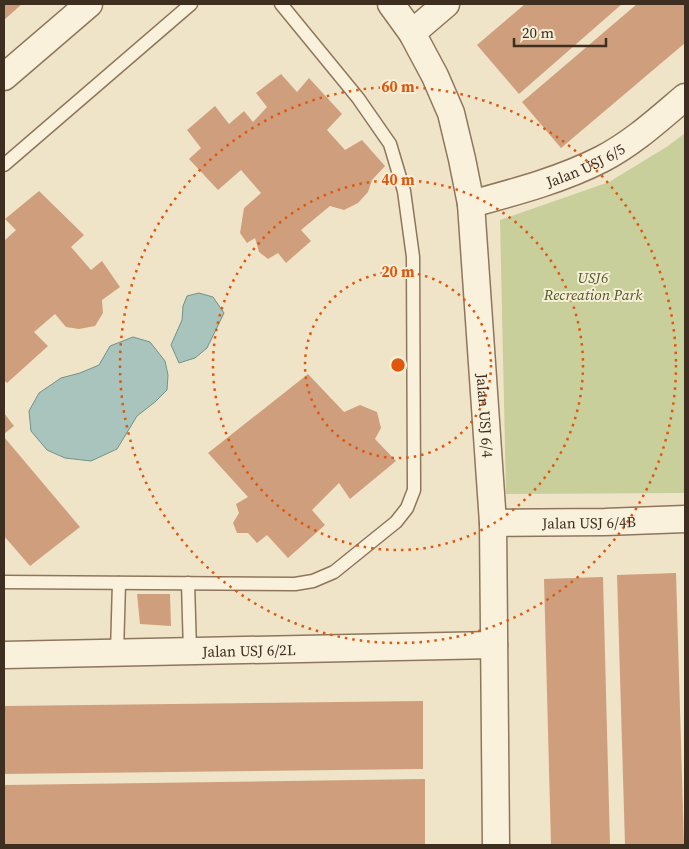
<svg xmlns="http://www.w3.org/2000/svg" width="689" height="849" font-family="'Source Serif 4',serif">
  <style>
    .green { fill: #c9cf9b }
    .water { fill: #a9c4bc; stroke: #6f938a }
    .building { fill: #cf9f7d }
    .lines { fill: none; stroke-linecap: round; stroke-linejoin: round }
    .service-casing { stroke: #8d765c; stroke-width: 15 }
    .minor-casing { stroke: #8d765c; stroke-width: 29 }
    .service { stroke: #faf1dc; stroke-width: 12 }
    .minor { stroke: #faf1dc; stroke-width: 26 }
    .ring { fill: none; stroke: #df570d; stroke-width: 2.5; stroke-dasharray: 2.5 5 }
    .labels { text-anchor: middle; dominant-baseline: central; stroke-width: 4; stroke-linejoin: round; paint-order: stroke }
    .street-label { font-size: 15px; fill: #3d2e20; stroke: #f7eed8 }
    .park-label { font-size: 15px; font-style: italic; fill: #4d5a26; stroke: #f7eed8 }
    .centre { fill: #df570d; stroke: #f7eed8; stroke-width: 2.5 }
    .ring-label { font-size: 15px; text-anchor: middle; font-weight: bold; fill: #df570d; stroke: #f7eed8; stroke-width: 4; stroke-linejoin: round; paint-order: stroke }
  </style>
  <rect width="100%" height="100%" fill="#f0e4c8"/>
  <path class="green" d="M685 133V493L506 494 500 220 609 182 668 146Z"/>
  <g class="water">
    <path d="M199 293 213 297 224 313 207 348 195 358 179 363 171 345 182 320 183 306 187 296Z"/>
    <path d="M133 337 150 342 165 361 168 375 167 390 155 402 137 416 117 449 91 461 65 458 47 450 31 431 29 411 39 393 61 378 80 373 99 365 110 346Z"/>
  </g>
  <g class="building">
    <path d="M4 4H22L4 20Z"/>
    <path d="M525 4H622L519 94 477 45Z"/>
    <path d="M637 4H685V43L561 148 522 102Z"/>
    <path d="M281 74 297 92 309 78 342 114 327 130 345 150 362 140 385 166 372 180 368 192 358 203 344 210 330 206 301 230 311 241 286 263 278 253 268 259 259 252 255 238 247 243 240 233 244 208 261 193 241 170 218 190 189 159 201 148 187 130 215 106 229 124 244 111 253 122 267 107 256 93Z"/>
    <path d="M39 191 84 235 71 247 91 270 102 261 120 287 102 300 103 313 95 326 79 329 66 327 55 314 34 332 48 346 7 383 4 380V241L16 230 5 219Z"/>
    <path d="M308 374 344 412 360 405 377 412 381 428 375 439 396 461 350 499 339 483 312 510 325 525 288 558 267 535 257 543 248 533H237L233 523 239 513 236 504 248 497 208 453Z"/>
    <path d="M4 413 14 426 4 434Z"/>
    <path d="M4 437 80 527 30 566 4 536Z"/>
    <path d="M676 573 684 845H625L617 575Z"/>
    <path d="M603 577 610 845H551L544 579Z"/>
    <path d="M137 594H170L171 626 140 624Z"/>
    <path d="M423 701V769L4 774V706Z"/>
    <path d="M425 779V845H4V785Z"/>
  </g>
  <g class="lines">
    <defs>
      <g id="service">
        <path d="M4 165 191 4"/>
        <path d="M4 582 295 584 313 581 334 572 396 522 407 508 414 490 413 257 404 191 390 144 358 98 281 4"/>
        <path d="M188 583 190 651"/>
        <path d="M117 652 119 583"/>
      </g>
      <g id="minor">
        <path id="s1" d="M391 4 412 33 435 76 451 113 462 159 471 204 493 523 496 845"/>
        <path d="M412 33 446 4"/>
        <path d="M4 77 89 4"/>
        <path id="s2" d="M471 204C515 192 561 180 602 159 633 143 659 119 685 97"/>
        <path id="s3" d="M493 523 605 522 685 519"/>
        <path id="s4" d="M4 655 494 645"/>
      </g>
    </defs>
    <use href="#service" class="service-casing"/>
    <use href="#minor" class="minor-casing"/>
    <use href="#service" class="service"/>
    <use href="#minor" class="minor"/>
  </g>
  <g class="ring">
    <circle cx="398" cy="365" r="93"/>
    <circle cx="398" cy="365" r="185"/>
    <circle cx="398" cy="365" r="278"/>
  </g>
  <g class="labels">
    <g class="street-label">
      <text stroke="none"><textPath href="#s2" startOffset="121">Jalan USJ 6/5</textPath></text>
      <text stroke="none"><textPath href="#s1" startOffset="430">Jalan USJ 6/4</textPath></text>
      <text stroke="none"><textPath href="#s3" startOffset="96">Jalan USJ 6/4B</textPath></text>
      <text stroke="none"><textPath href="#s4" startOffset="245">Jalan USJ 6/2L</textPath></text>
    </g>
    <g class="park-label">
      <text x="593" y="277">USJ6<tspan x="593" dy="17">Recreation Park</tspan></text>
    </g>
  </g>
  <circle cx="398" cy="365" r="8" class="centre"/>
  <g class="ring-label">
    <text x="398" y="92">60 m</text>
    <text x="398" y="185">40 m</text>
    <text x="398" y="277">20 m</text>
  </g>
  <rect width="689" height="849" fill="none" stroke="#3d2e20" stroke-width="10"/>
  <path d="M514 38v8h92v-8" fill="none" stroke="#3d2e20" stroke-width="2.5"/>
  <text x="522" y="38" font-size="15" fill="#3d2e20" stroke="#f7eed8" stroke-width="4" paint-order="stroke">20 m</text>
</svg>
